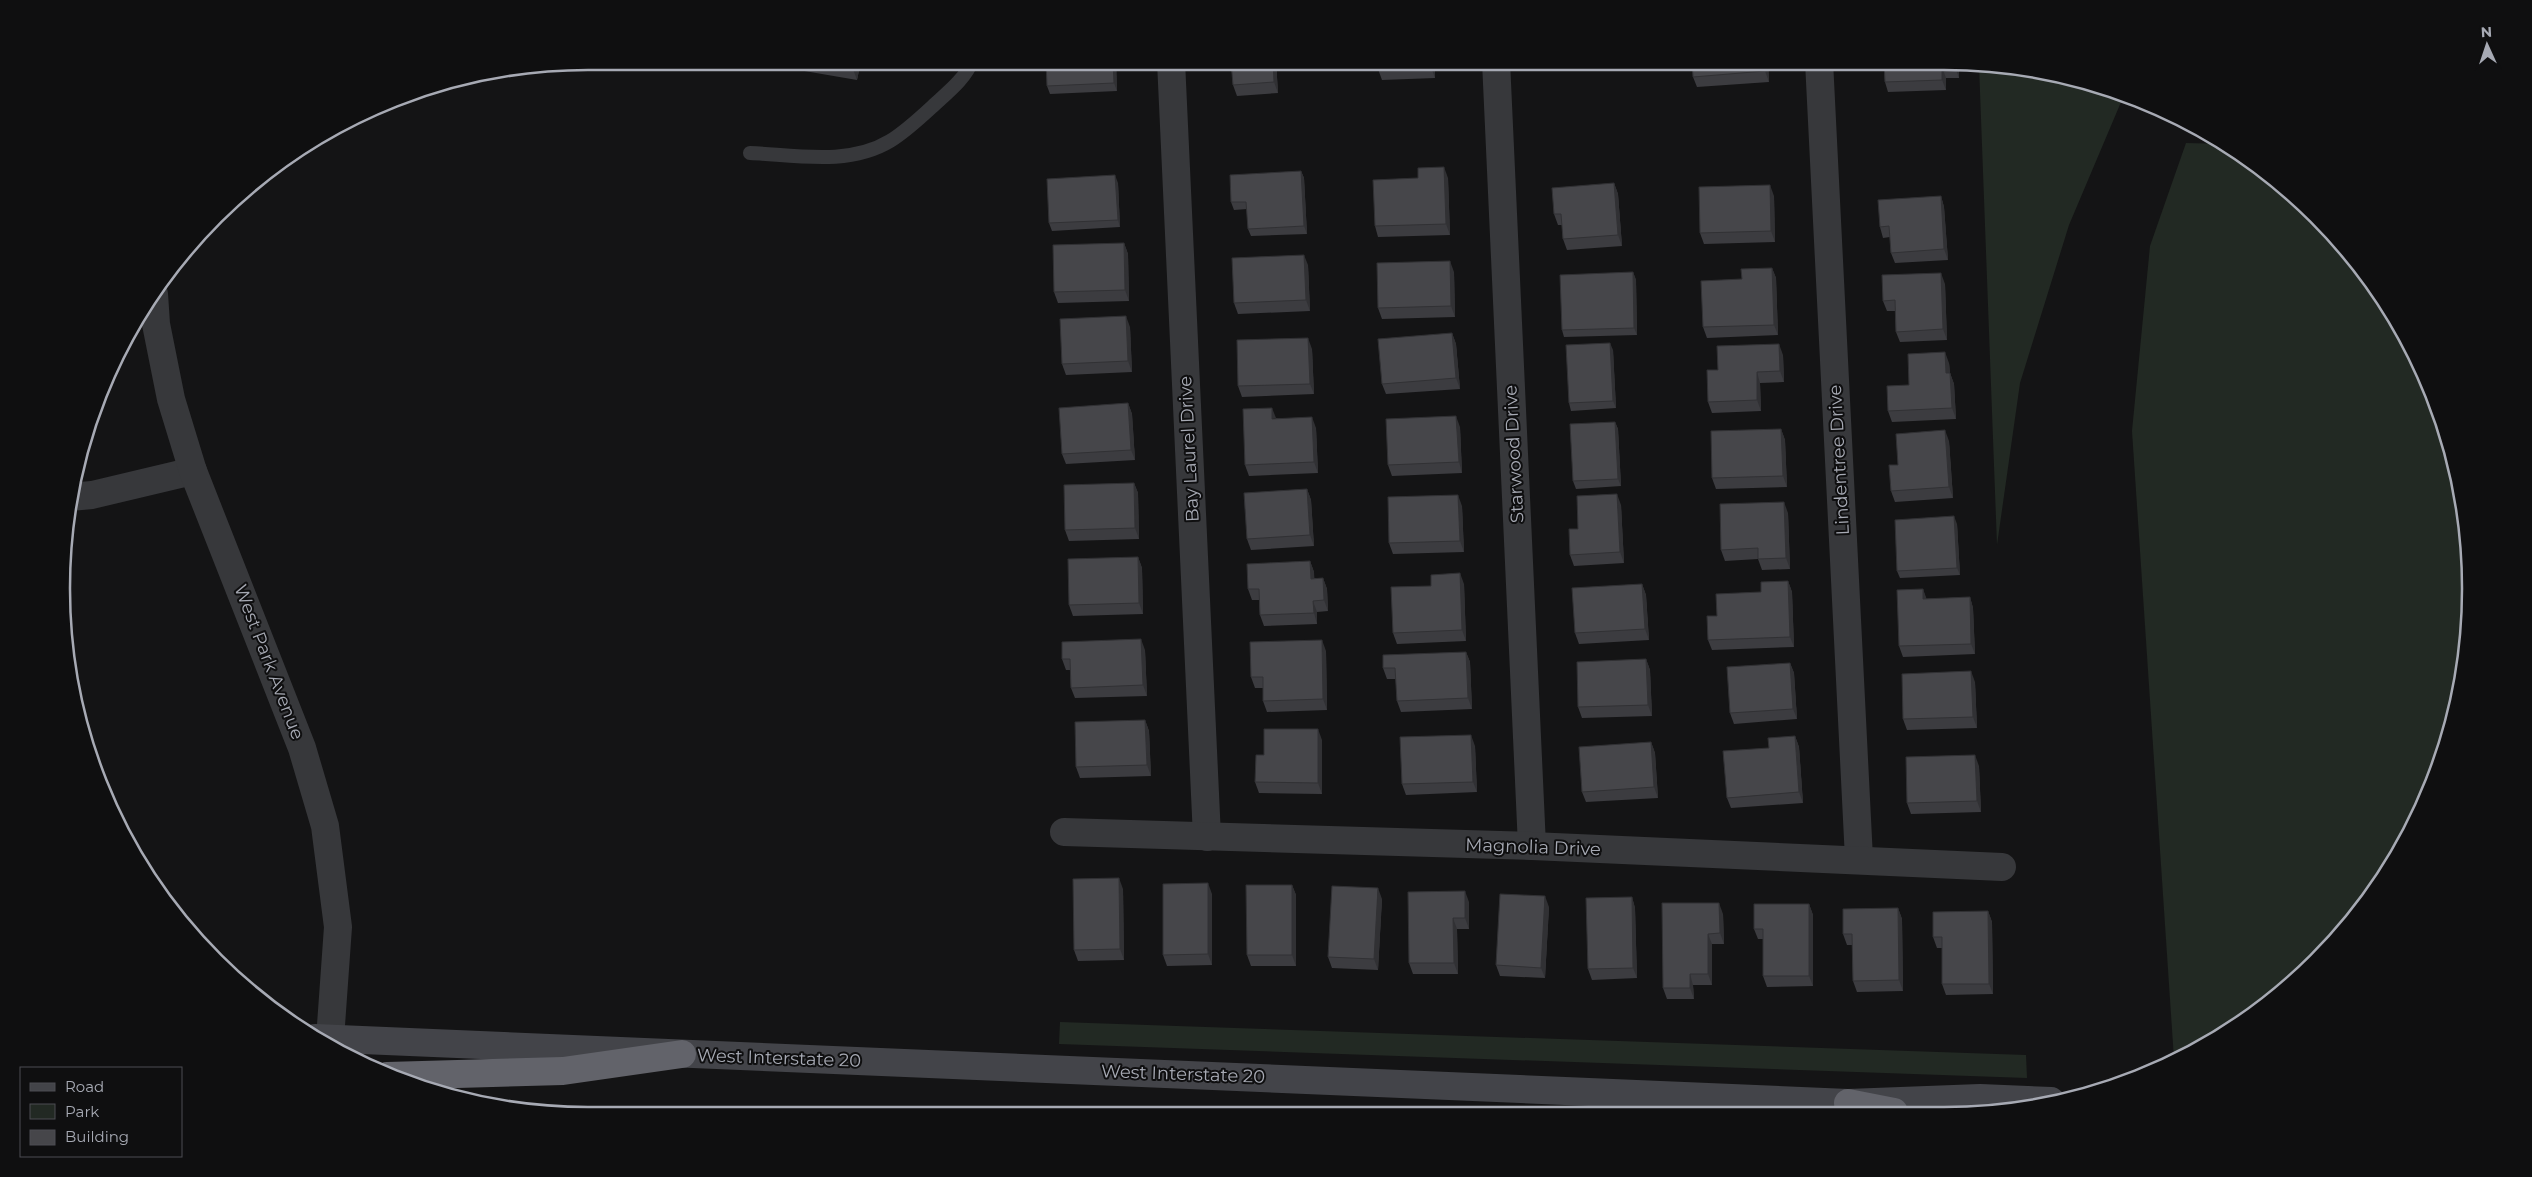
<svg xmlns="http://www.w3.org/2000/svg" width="2532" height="1177" font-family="Montserrat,sans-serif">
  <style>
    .green { fill: #222923 }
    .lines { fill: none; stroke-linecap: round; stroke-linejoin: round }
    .service { stroke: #37383b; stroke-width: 14 }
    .minor { stroke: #37383b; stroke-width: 28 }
    .tertiary { stroke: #37383b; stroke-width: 28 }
    .secondary { stroke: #434449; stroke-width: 28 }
    .motorway { stroke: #62636a; stroke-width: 28 }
    .wall { fill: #3c3c40 }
    .shaded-wall { fill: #313134 }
    .building { fill: #46464a; stroke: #313134 }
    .labels { text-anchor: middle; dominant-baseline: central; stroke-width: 4; stroke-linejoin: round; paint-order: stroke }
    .street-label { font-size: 18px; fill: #a7aab4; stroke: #0f0f10 }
    .rim { fill: none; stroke: #a7aab4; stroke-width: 2.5 }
  </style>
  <rect width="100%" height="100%" fill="#141415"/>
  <g class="green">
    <path d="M1979 65 2046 71 2124 95 2069 225 2020 383 1997 545Z"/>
    <path d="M2186 143 2224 144 2236 150 2316 215 2382 295 2430 386 2461 485 2471 588 2461 691 2431 790 2362 909 2265 1007 2174 1059 2132 431 2150 246Z"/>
    <path d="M1060 1022 2026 1055 2027 1078 1059 1044Z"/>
  </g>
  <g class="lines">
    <path class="service" d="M750 153C795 155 849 166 890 141 905 132 921 117 934 105 947 93 966 78 972 61"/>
    <g class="minor">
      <path d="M1171 61 1207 837"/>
      <path d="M1496 61 1532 846"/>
      <path d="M1819 61 1859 859"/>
      <path d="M70 497 92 495 193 471"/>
      <path d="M1064 832 1532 846 2002 867"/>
    </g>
    <path class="tertiary" d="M154 294 156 324 171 399 193 471 302 748 325 826 338 927 330 1039"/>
    <path class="secondary" d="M315 1038 1848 1103 1980 1098 2051 1101"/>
    <g class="motorway">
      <path d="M387 1076 563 1071 682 1054"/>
      <path d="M1848 1103 1894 1112"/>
    </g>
  </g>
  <g class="wall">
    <path d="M746 61H861L857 80Z"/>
    <path d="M1116 61 1117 91 1050 94 1047 86Z"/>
    <path d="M1225 61H1276L1278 93 1237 96 1233 85 1231 64H1226Z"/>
    <path d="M1435 61V78L1382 80 1378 69Z"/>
    <path d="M1548 61H1623V69L1552 71Z"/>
    <path d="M1768 61 1769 82 1697 87 1693 77Z"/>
    <path d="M1872 61H1944L1959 63V78H1946V90L1888 92 1885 82 1884 66H1874Z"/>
    <path d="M1301 171 1304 178 1307 234 1251 236 1248 229 1247 209 1234 210 1231 202Z"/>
    <path d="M1448 178 1450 235 1378 237 1375 226Z"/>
    <path d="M1118 183 1120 227 1052 231 1049 223Z"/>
    <path d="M1614 183 1618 194 1622 246 1567 250 1563 239 1562 225H1558L1554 214Z"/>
    <path d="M1774 196 1775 242 1704 244 1700 233Z"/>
    <path d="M1941 196 1944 207 1948 260 1895 263 1891 253 1890 237 1883 238 1880 227Z"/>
    <path d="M1124 243 1128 254 1129 301 1058 303 1054 292Z"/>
    <path d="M1308 265 1310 311 1238 314 1234 303Z"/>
    <path d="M1772 268 1776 278 1778 335 1707 338 1703 327 1742 279Z"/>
    <path d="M1454 272 1455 317 1382 319 1378 308Z"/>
    <path d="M1633 272 1636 280 1637 335 1564 337 1562 330Z"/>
    <path d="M1945 284 1947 340 1900 342 1896 332 1895 311H1887L1883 301Z"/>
    <path d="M1130 327 1132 372 1066 375 1062 364Z"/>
    <path d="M1452 333 1456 344 1460 389 1386 394 1382 384Z"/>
    <path d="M1312 349 1314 394 1242 397 1238 386Z"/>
    <path d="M1613 350 1616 408 1571 411 1569 403Z"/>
    <path d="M1783 355 1784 382 1760 383 1761 411 1712 413 1708 402 1718 370Z"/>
    <path d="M1949 363 1950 373 1954 384 1956 419 1892 422 1888 411 1909 385Z"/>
    <path d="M1128 403 1132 414 1135 460 1066 464 1062 454Z"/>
    <path d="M1276 418 1316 428 1318 473 1249 476 1245 465Z"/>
    <path d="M1615 422 1618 429 1621 486 1576 489 1573 481Z"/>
    <path d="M1460 427 1462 473 1392 476 1388 465Z"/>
    <path d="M1781 429 1785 440 1787 487 1716 489 1712 478Z"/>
    <path d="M1949 441 1953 498 1895 502 1891 491 1898 465Z"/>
    <path d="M1134 483 1138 493 1139 539 1069 541 1065 530Z"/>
    <path d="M1307 489 1311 500 1314 546 1251 550 1247 539Z"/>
    <path d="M1621 505 1624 563 1574 566 1570 555Z"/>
    <path d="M1462 506 1464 552 1393 554 1389 543Z"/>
    <path d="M1788 513 1790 569 1762 570 1758 559 1725 561 1721 550Z"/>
    <path d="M1957 524 1960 575 1900 578 1897 571Z"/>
    <path d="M1138 557 1142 568 1143 614 1073 616 1069 605Z"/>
    <path d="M1310 561 1314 572V578H1323L1327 589 1328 611 1317 612V624L1264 626 1260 615 1259 600H1252L1248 589Z"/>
    <path d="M1788 581 1792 592 1794 647 1712 650 1708 640 1717 616 1761 592Z"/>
    <path d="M1464 584 1466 641 1397 644 1393 633Z"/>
    <path d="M1642 584 1646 595 1649 640 1579 644 1575 633Z"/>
    <path d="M1923 589 1926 599 1970 597 1973 608 1975 654 1903 657 1899 646Z"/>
    <path d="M1145 650 1147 696 1075 698 1071 688 1070 670H1066L1062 659Z"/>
    <path d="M1326 651 1327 710 1267 712 1263 701V688H1255L1251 677Z"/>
    <path d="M1466 652 1470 662 1472 709 1401 712 1397 701 1396 679H1387L1383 668Z"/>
    <path d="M1646 659 1650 670 1652 716 1582 718 1578 707Z"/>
    <path d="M1790 663 1794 673 1797 719 1734 724 1730 713Z"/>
    <path d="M1975 682 1977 728 1907 730 1903 719Z"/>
    <path d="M1145 720 1149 731 1151 776 1080 778 1076 767Z"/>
    <path d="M1795 736 1799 747 1803 803 1731 808 1727 798 1769 748Z"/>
    <path d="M1322 740V794L1259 793 1255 782 1264 755Z"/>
    <path d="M1651 742 1655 753 1658 798 1586 802 1582 792Z"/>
    <path d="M1475 746 1477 792 1406 795 1402 784Z"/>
    <path d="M1979 766 1981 812 1911 814 1907 803Z"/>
    <path d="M1292 885 1296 895V966H1251L1247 955Z"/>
    <path d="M1123 889 1124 960 1078 961 1074 950Z"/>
    <path d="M1212 894V965L1167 966 1163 955Z"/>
    <path d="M1632 897 1635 908 1637 978 1592 980 1588 969Z"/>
    <path d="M1382 899 1378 970 1332 968 1328 957Z"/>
    <path d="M1469 902V929H1457L1458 974H1413L1409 963Z"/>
    <path d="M1809 904 1813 915V986L1767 987 1763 976V939H1758L1754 929Z"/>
    <path d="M1549 907 1545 978 1500 976 1496 965Z"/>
    <path d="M1898 908 1902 919 1903 991 1857 992 1853 981 1852 945H1847L1843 934Z"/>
    <path d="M1988 911 1992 922 1993 994 1946 995 1942 984V948H1937L1933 937Z"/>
    <path d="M1723 914 1724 944H1712V985H1693L1694 999H1667L1663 988Z"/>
  </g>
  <g class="shaded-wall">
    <path d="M855 61H861L857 80 853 69Z"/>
    <path d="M1113 61H1116L1117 91 1114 83Z"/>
    <path d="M1273 61H1276L1278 93 1274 82Z"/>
    <path d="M1431 61H1435V78L1431 67Z"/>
    <path d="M1621 61H1623V69Z"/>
    <path d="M1765 61H1768L1769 82 1765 71Z"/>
    <path d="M1955 62 1959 63V78L1955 67Z"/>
    <path d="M1942 67 1946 78V90L1942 80Z"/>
    <path d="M1444 167 1448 178 1450 235 1446 224Z"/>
    <path d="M1301 171 1304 178 1307 234 1304 226Z"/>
    <path d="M1115 175 1118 183 1120 227 1118 220Z"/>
    <path d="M1614 183 1618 194 1622 246 1618 235Z"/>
    <path d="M1770 185 1774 196 1775 242 1771 231Z"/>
    <path d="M1941 196 1944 207 1948 260 1944 249Z"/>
    <path d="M1124 243 1128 254 1129 301 1125 290Z"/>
    <path d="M1304 255 1308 265 1310 311 1306 300Z"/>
    <path d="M1450 261 1454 272 1455 317 1451 306Z"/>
    <path d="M1772 268 1776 278 1778 335 1774 325Z"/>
    <path d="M1633 272 1636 280 1637 335 1634 328Z"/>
    <path d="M1941 273 1945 284 1947 340 1943 329Z"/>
    <path d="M1126 316 1130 327 1132 372 1128 361Z"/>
    <path d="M1452 333 1456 344 1460 389 1456 378Z"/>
    <path d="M1308 338 1312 349 1314 394 1310 384Z"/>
    <path d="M1610 343 1613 350 1616 408 1613 401Z"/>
    <path d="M1779 344 1783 355 1784 382 1780 371Z"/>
    <path d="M1945 352 1949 363 1950 373 1954 384 1956 419 1952 408 1946 373Z"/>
    <path d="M1757 372 1760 383 1761 411 1757 400Z"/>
    <path d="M1128 403 1132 414 1135 460 1131 450Z"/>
    <path d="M1272 408 1276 418 1272 419Z"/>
    <path d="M1456 416 1460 427 1462 473 1459 462Z"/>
    <path d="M1312 417 1316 428 1318 473 1314 462Z"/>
    <path d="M1615 422 1618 429 1621 486 1618 479Z"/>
    <path d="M1781 429 1785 440 1787 487 1783 476Z"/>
    <path d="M1945 430 1949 441 1953 498 1949 487Z"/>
    <path d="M1134 483 1138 493 1139 539 1135 528Z"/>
    <path d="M1307 489 1311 500 1314 546 1310 535Z"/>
    <path d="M1617 494 1621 505 1624 563 1620 552Z"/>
    <path d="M1458 495 1462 506 1464 552 1460 541Z"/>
    <path d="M1784 502 1788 513 1790 569 1786 558Z"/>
    <path d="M1954 516 1957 524 1960 575 1957 568Z"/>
    <path d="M1138 557 1142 568 1143 614 1139 603Z"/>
    <path d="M1310 561 1314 572 1315 589 1311 579Z"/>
    <path d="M1460 573 1464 584 1466 641 1462 630Z"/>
    <path d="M1323 578 1327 589 1328 611 1324 600Z"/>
    <path d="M1788 581 1792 592 1794 647 1790 637Z"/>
    <path d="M1642 584 1646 595 1649 640 1645 629Z"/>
    <path d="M1923 589 1927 600 1923 599Z"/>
    <path d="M1970 597 1973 608 1975 654 1971 644Z"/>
    <path d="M1313 601 1317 612V624L1314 613Z"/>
    <path d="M1141 639 1145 650 1147 696 1143 685Z"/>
    <path d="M1322 640 1326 651 1327 710 1323 699Z"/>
    <path d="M1466 652 1470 662 1472 709 1468 698Z"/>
    <path d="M1646 659 1650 670 1652 716 1648 705Z"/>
    <path d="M1790 663 1794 673 1797 719 1793 709Z"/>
    <path d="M1971 671 1975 682 1977 728 1973 717Z"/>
    <path d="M1145 720 1149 731 1151 776 1147 765Z"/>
    <path d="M1318 729 1322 740V794L1318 783Z"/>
    <path d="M1471 735 1475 746 1477 792 1473 782Z"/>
    <path d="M1795 736 1799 747 1803 803 1799 792Z"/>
    <path d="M1651 742 1655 753 1658 798 1654 787Z"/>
    <path d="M1975 755 1979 766 1981 812 1977 801Z"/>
    <path d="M1119 878 1123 889 1124 960 1120 949Z"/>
    <path d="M1208 883 1212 894V965L1208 954Z"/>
    <path d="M1292 885 1296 895V966L1292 955Z"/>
    <path d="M1378 888 1382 899 1378 970 1374 959Z"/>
    <path d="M1465 891 1469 902V929L1465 918Z"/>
    <path d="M1545 896 1549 907 1545 978 1541 968Z"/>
    <path d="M1632 897 1635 908 1637 978 1633 968Z"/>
    <path d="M1719 903 1723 914 1724 944 1720 933Z"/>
    <path d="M1809 904 1813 915V986L1809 976Z"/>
    <path d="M1898 908 1902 919 1903 991 1899 980Z"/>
    <path d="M1988 911 1992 922 1993 994 1989 984Z"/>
    <path d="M1453 918 1457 929 1458 974 1454 963Z"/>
    <path d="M1708 934 1712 944V985L1708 974Z"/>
    <path d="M1690 974 1693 985 1694 999 1690 988Z"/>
  </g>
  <g class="building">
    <path d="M806 61H855L853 69Z"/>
    <path d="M1046 61H1113L1114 83 1047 86Z"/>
    <path d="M1231 61H1273L1274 82 1233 85Z"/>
    <path d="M1378 61H1431V67L1378 69Z"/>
    <path d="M1692 61H1765V71L1693 77Z"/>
    <path d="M1884 61H1944L1955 62V67H1942V80L1885 82Z"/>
    <path d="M1444 167 1446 224 1375 226 1373 180 1418 178V168Z"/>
    <path d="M1301 171 1304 226 1248 229 1246 202H1231L1230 175Z"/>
    <path d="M1115 175 1118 220 1049 223 1047 179Z"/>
    <path d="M1614 183 1618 235 1563 239 1561 214H1554L1552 188Z"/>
    <path d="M1770 185 1771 231 1700 233 1699 187Z"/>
    <path d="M1941 196 1944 249 1891 253 1889 226 1880 227 1878 200Z"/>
    <path d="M1124 243 1125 290 1054 292 1053 245Z"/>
    <path d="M1304 255 1306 300 1234 303 1232 258Z"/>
    <path d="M1450 261 1451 306 1378 308 1377 263Z"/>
    <path d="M1772 268 1774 325 1703 327 1701 281 1742 279 1741 269Z"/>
    <path d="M1633 272 1634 328 1562 330 1560 275Z"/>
    <path d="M1941 273 1943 329 1896 332 1895 300 1883 301 1882 275Z"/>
    <path d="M1126 316 1128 361 1062 364 1060 319Z"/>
    <path d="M1452 333 1456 378 1382 384 1378 339Z"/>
    <path d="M1308 338 1310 384 1238 386 1237 340Z"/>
    <path d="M1610 343 1613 401 1569 403 1566 345Z"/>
    <path d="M1779 344 1780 371 1757 372V400L1708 402 1707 370H1718L1717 346Z"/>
    <path d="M1945 352 1946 373H1950L1952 408 1888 411 1887 386 1909 385 1908 354Z"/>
    <path d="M1128 403 1131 450 1062 454 1059 408Z"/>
    <path d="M1272 408V419L1312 417 1314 462 1245 465 1243 409Z"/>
    <path d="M1456 416 1459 462 1388 465 1386 419Z"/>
    <path d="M1615 422 1618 479 1573 481 1570 424Z"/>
    <path d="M1781 429 1783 476 1712 478 1711 431Z"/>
    <path d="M1945 430 1949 487 1891 491 1889 465H1898L1896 434Z"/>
    <path d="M1134 483 1135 528 1065 530 1064 485Z"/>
    <path d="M1307 489 1310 535 1247 539 1244 493Z"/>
    <path d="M1617 494 1620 552 1570 555 1569 529H1578L1577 496Z"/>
    <path d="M1458 495 1460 541 1389 543 1388 497Z"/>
    <path d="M1784 502 1786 558 1758 559V548L1721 550 1720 504Z"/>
    <path d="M1954 516 1957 568 1897 571 1895 520Z"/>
    <path d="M1138 557 1139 603 1069 605 1068 559Z"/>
    <path d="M1310 561 1311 579 1323 578 1324 600 1313 601 1314 613 1260 615 1259 589H1248L1247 564Z"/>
    <path d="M1460 573 1462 630 1393 633 1391 587 1431 586V575Z"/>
    <path d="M1788 581 1790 637 1708 640 1707 616H1717L1716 594 1761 592V582Z"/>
    <path d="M1642 584 1645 629 1575 633 1572 588Z"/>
    <path d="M1923 589V599L1970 597 1971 644 1899 646 1897 590Z"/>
    <path d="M1141 639 1143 685 1071 688 1070 659H1062V642Z"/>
    <path d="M1322 640 1323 699 1263 701V677H1251L1250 642Z"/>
    <path d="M1466 652 1468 698 1397 701 1395 668H1383V655Z"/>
    <path d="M1646 659 1648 705 1578 707 1577 662Z"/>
    <path d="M1790 663 1793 709 1730 713 1727 667Z"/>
    <path d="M1971 671 1973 717 1903 719 1902 674Z"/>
    <path d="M1145 720 1147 765 1076 767 1075 722Z"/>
    <path d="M1264 729H1318V783L1255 782 1256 755H1264Z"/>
    <path d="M1471 735 1473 782 1402 784 1400 737Z"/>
    <path d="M1795 736 1799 792 1727 798 1723 751 1769 748 1768 738Z"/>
    <path d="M1651 742 1654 787 1582 792 1579 747Z"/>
    <path d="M1975 755 1977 801 1907 803 1906 757Z"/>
    <path d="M1119 878 1120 949 1074 950 1073 879Z"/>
    <path d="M1208 883V954L1163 955V884Z"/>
    <path d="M1246 885H1292V955H1247Z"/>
    <path d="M1332 886 1378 888 1374 959 1328 957Z"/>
    <path d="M1465 891V918H1453L1454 963H1409L1408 892Z"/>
    <path d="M1500 894 1545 896 1541 968 1496 965Z"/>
    <path d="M1632 897 1633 968 1588 969 1586 898Z"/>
    <path d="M1662 903H1719L1720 933 1708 934V974H1690V988H1663Z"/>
    <path d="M1754 904H1809V976H1763V929H1754Z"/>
    <path d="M1898 908 1899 980 1853 981 1852 934H1843V909Z"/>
    <path d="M1988 911 1989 984H1942V937H1933V912Z"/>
  </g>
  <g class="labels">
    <g class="street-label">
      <text transform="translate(1189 449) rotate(-93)">Bay Laurel Drive</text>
      <text transform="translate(1514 454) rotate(-93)">Starwood Drive</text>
      <text transform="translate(1839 460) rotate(-93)">Lindentree Drive</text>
      <text transform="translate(269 662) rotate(69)">West Park Avenue</text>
      <text transform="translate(1533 847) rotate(2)">Magnolia Drive</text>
      <text transform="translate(779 1058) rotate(2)">West Interstate 20</text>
      <text transform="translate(1183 1074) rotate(2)">West Interstate 20</text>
    </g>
  </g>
  <path d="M0 0H2532V1177H0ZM588 70H1944A518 518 0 0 1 2462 588V589A518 518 0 0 1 1944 1107H588A518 518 0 0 1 70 589V588A518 518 0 0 1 588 70Z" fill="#0f0f10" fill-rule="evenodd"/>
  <path class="rim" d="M588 70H1944A518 518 0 0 1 2462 588V589A518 518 0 0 1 1944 1107H588A518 518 0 0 1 70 589V588A518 518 0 0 1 588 70Z"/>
  <rect x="20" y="1067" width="162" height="90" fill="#0f0f10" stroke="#4c4d52"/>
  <rect x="30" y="1083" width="25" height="8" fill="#434449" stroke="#4c4d52"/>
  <text x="65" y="1092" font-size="15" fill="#a7aab4">Road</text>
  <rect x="30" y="1104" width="25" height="15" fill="#222923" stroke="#4c4d52"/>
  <text x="65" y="1117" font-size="15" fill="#a7aab4">Park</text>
  <rect x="30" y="1130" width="25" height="15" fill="#46464a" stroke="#4c4d52"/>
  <text x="65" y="1142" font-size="15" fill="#a7aab4">Building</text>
  <g transform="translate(2487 45) rotate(357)" stroke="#0f0f10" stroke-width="4" paint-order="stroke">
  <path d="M0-4L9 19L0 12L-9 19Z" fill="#a7aab4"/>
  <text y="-8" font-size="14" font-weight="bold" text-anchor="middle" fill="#a7aab4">N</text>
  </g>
</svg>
